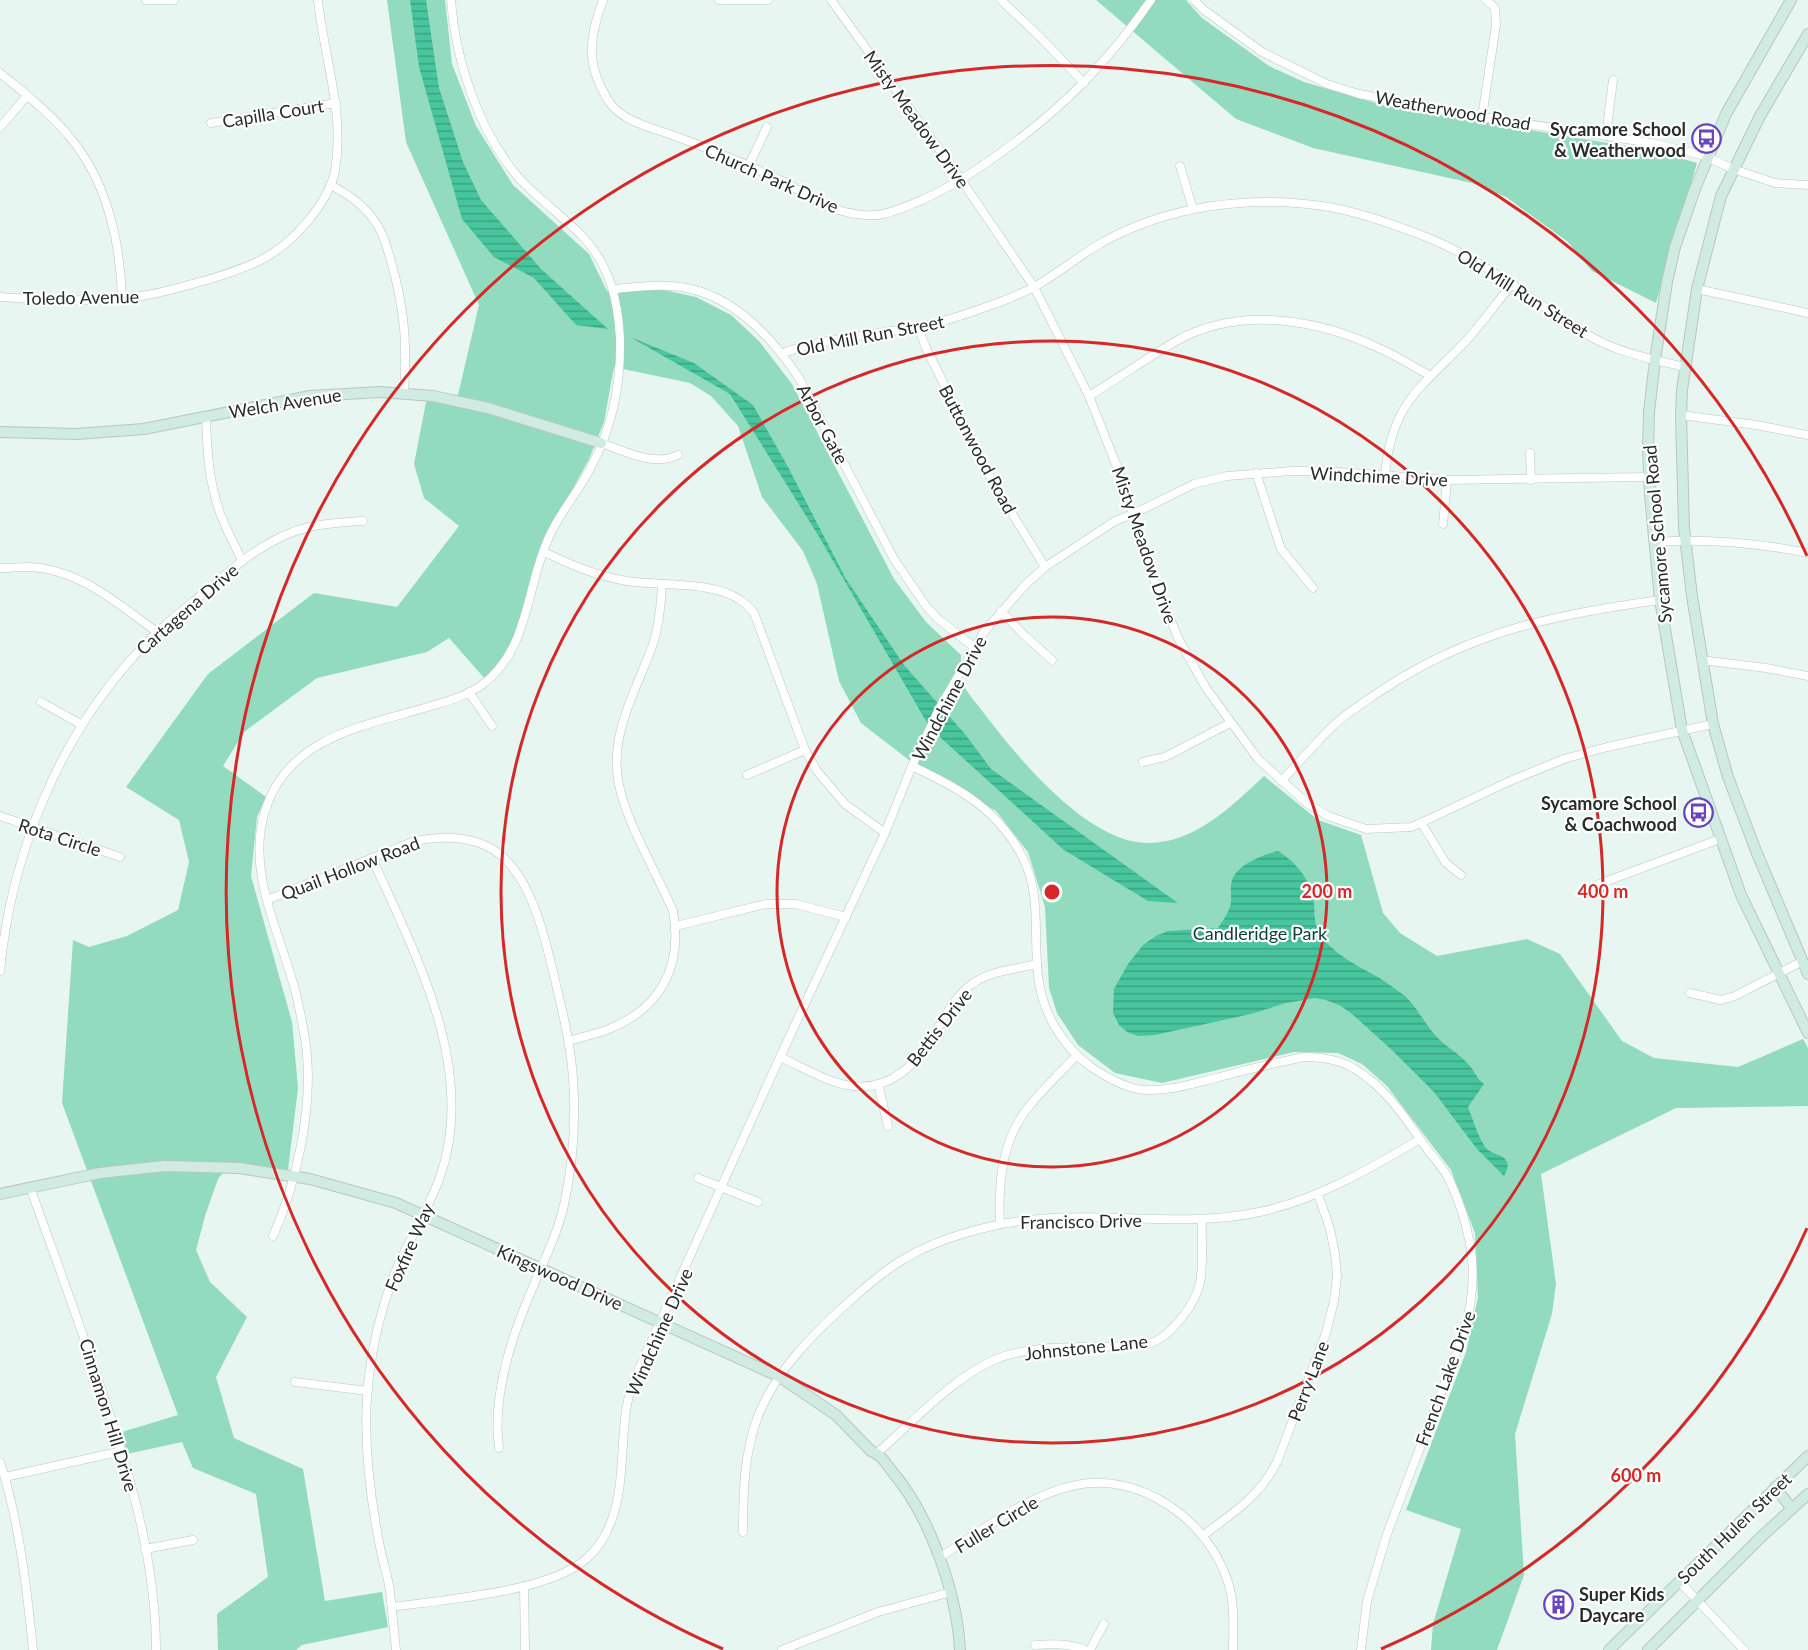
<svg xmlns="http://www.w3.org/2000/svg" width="1808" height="1650" font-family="Lato,sans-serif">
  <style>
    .park { fill: #92dbbf }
    .water { fill: url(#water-rules) }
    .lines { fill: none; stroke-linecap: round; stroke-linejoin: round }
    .street-casing { stroke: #b9c7c1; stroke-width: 9 }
    .secondary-casing { stroke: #b9c7c1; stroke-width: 12 }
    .street { stroke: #fff; stroke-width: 8 }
    .secondary { stroke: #d0ebe2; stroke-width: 10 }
    .ring { fill: none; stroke: #d62828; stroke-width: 3 }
    .labels { text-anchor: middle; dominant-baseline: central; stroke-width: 4.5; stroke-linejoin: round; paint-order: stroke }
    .street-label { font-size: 18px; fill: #282d2b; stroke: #fff }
    .poi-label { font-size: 18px; font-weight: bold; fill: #282d2b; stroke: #fff; text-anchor: end }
    .park-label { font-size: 18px; fill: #0d4333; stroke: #fff }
    .centre { fill: #d62828; stroke: #fff; stroke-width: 3 }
    .ring-label { font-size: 18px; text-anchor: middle; font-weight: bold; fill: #d62828; stroke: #fff; stroke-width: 4.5; stroke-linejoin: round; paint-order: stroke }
  </style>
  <defs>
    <pattern id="water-rules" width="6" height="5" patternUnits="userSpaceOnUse" patternTransform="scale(1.5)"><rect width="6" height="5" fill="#47c69e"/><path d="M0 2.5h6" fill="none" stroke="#3ba181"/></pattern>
  </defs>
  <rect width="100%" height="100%" fill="#e7f6f0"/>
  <g class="park">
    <path d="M387 0H445L452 64 476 126 513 185 589 254 607 291 664 290 696 297 731 315 759 341 792 384 894 579 926 622 961 655C961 663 960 674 962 682 965 691 980 707 986 716 1020 760 1088 843 1148 843 1195 843 1232 806 1264 776L1318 820 1361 835 1383 913 1400 933 1437 956 1527 939 1560 954 1622 1041 1654 1058 1738 1067 1803 1039 1808 1048V1106L1676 1108 1541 1174 1556 1284 1552 1314 1515 1434 1524 1575 1497 1650H1431L1433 1624 1461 1529 1406 1510 1466 1352 1478 1297 1475 1233 1451 1170 1387 1086 1362 1064 1338 1053 1294 1052 1162 1083 1115 1073 1078 1045 1057 1013 1049 988 1045 907 1028 852 996 811 927 774 861 723 839 681 817 584 803 551 762 497 738 426 711 396 690 383 614 367 604 422 589 459 542 546 515 639 486 680 449 638 427 652 317 678 244 732 223 766 266 797 257 817 251 876 292 1022 298 1088 288 1170 230 1164 218 1179 205 1216 196 1250 210 1282 247 1317 216 1377 234 1438 303 1469 325 1601 382 1592 388 1627 302 1645 296 1650H218L217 1614 268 1577 256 1494 193 1468 182 1442 127 1454 122 1432 178 1415 62 1103 73 940 89 947 127 936 178 910 189 862 179 820 126 787 208 674 314 593 397 607 459 526 424 498 414 464 428 392 458 395 479 305 406 142Z"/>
    <path d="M1096 0H1186L1202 18 1269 66 1304 82 1386 106 1656 151 1697 163 1656 303 1592 271 1568 242 1506 197 1472 183 1313 148 1236 119Z"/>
  </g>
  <g class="water">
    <path d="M410 0H426L439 88 463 162 481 200 541 269 608 329 576 325 534 278 494 257 462 219 419 67Z"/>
    <path d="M630 337 694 363 753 405 788 467 846 579 904 665 965 734 991 769 1178 903 1148 901 1064 850 930 728 818 535 730 394Z"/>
    <path d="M1278 851C1295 862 1309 877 1313 898 1316 911 1312 921 1320 934 1333 954 1358 966 1378 977 1388 983 1396 990 1405 996 1415 1005 1424 1022 1434 1034 1444 1046 1459 1053 1469 1065 1475 1072 1477 1079 1484 1084L1468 1107C1473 1119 1480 1143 1488 1150 1494 1155 1504 1154 1507 1162 1509 1167 1506 1172 1504 1176L1477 1149 1434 1092 1393 1051 1352 1014 1341 1006 1326 1000 1315 998 1286 1003 1251 1014 1155 1035 1138 1036 1127 1032 1119 1025 1113 1013 1114 989 1128 964 1143 945 1156 936 1168 931 1218 928C1223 920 1230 911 1231 902 1232 894 1229 886 1233 878 1240 863 1263 855 1278 851Z"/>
  </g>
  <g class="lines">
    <defs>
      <g id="street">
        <path d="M146 0H174"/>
        <path d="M603 0C588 39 586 67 610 103 623 121 649 127 669 134 709 148 748 165 786 183 803 192 820 206 838 210 851 214 870 217 883 214 897 211 909 205 922 200 953 186 976 171 1003 151 1064 107 1108 62 1151 0"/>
        <path d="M719 0H768"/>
        <path d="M831 0 962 181 1034 287 1089 396 1123 482 1150 570 1179 640 1206 688 1258 759 1307 803 1328 816 1366 829 1412 827 1510 781 1564 759 1607 747 1713 724"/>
        <path d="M1001 0 1043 40 1084 83"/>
        <path d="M1194 0 1204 10 1262 52 1327 84 1359 94 1482 117 1652 143 1705 156 1733 169 1775 183 1808 185"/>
        <path d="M0 73C23 92 49 112 68 135 107 180 120 240 122 298"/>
        <path d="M1482 117 1496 25 1495 8 1486 0"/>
        <path d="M211 123 336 103"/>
        <path d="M0 127 27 96"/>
        <path d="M1606 136 1613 80"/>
        <path d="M749 165 767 127"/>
        <path d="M1180 166 1193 209"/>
        <path d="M330 185C349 194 364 205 376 223 384 234 387 248 391 261 405 311 407 342 404 394"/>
        <path d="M613 289C639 287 666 283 691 289 738 300 773 339 799 378L894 559 926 606 938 619 974 647"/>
        <path d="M1697 289 1808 313"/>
        <path d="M0 297C44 300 97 303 141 296 163 293 185 286 207 280 250 267 278 257 307 222 319 208 331 190 335 171 345 111 324 59 318 0"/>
        <path d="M918 327 926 348 992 481 1045 567"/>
        <path d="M783 353C826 337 871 336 916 327 940 323 964 315 986 307 1003 301 1021 294 1036 286 1058 273 1079 256 1101 243 1167 206 1248 195 1323 206 1356 211 1390 223 1421 235 1483 258 1532 302 1588 335 1618 353 1652 359 1685 367"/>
        <path d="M1089 396C1119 378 1148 357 1178 340 1243 305 1322 320 1385 351 1400 358 1414 367 1429 375"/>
        <path d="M1681 415 1756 425 1808 435"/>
        <path d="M206 417C207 451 209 486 222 518 228 533 236 547 242 561"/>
        <path d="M601 443C625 451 653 467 678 455"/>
        <path d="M1530 453 1531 480"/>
        <path d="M1256 473 1281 549 1313 588"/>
        <path d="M1385 476C1391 403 1420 389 1466 341 1482 323 1497 302 1513 283"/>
        <path d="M1443 524 1447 480"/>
        <path d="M1655 542C1707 538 1757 543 1808 553"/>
        <path d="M544 552C571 565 597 576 627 581 659 586 714 581 740 600 745 603 750 608 754 613L805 750 817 771 845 804 885 833"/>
        <path d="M0 568C9 568 19 567 28 567 78 568 118 604 157 632"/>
        <path d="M1001 611 1022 633 1052 660"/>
        <path d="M1701 660 1766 668 1808 676"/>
        <path d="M469 692 492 726"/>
        <path d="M41 702 82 725"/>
        <path d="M1143 762 1165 757 1230 723"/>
        <path d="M912 766C959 789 996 807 1022 856 1042 894 1033 935 1038 976 1042 1012 1062 1046 1091 1067 1106 1077 1127 1089 1145 1090 1170 1091 1192 1084 1216 1078 1245 1070 1275 1063 1304 1057 1321 1057 1338 1059 1353 1068 1385 1086 1406 1119 1427 1149 1434 1158 1443 1168 1449 1179 1458 1198 1466 1222 1470 1244 1476 1275 1472 1305 1463 1335L1387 1534 1367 1601 1361 1650"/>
        <path d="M747 775 805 750"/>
        <path d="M1281 781C1299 763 1316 742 1334 725 1348 712 1366 701 1382 690 1471 631 1557 614 1660 600"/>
        <path d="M0 816 120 857"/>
        <path d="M1422 824 1446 863 1461 875"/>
        <path d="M372 858C415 954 478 1069 440 1177 428 1211 407 1242 394 1275 382 1307 373 1342 369 1376 362 1432 369 1492 380 1547 383 1562 388 1577 390 1591 392 1611 394 1631 396 1650"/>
        <path d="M1599 884 1720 839"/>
        <path d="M267 900 415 841C445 835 477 835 502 856 536 886 548 951 558 993 565 1021 571 1049 573 1078 576 1120 573 1164 564 1205 557 1236 542 1264 530 1294 510 1341 492 1397 499 1448"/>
        <path d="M676 926 766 904H795L846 917"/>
        <path d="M0 971C11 856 57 741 135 655 154 633 177 615 199 597 232 569 266 537 309 527 327 523 345 522 363 521"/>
        <path d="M1690 993 1721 1000 1735 996 1801 962"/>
        <path d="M569 1041C582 1037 596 1034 609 1029 661 1008 683 966 673 911 656 870 620 814 617 771 613 729 638 685 652 647 659 627 661 605 662 584"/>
        <path d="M780 1057C798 1065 816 1076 835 1082 880 1097 911 1073 933 1036 944 1018 955 996 972 984 989 971 1016 969 1037 964"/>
        <path d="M878 1084 888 1126"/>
        <path d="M698 1178 758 1202"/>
        <path d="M30 1187C56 1260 83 1332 107 1406 133 1485 156 1566 156 1650"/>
        <path d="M1000 1224C998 1182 1002 1137 1031 1104 1045 1087 1061 1072 1076 1056"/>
        <path d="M273 1236C296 1185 312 1112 307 1056 306 1037 301 1017 297 998 283 937 245 875 265 811 288 736 365 726 431 706 447 701 464 697 479 687 530 652 525 588 549 537 560 512 579 491 591 467 612 428 621 383 620 339 618 300 610 266 583 237 563 216 538 199 518 177 479 131 455 60 451 0"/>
        <path d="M295 1382 368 1391"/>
        <path d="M877 1453C912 1423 953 1378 994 1360 1033 1343 1080 1349 1121 1346 1129 1345 1140 1346 1148 1344 1170 1338 1195 1305 1200 1283 1204 1263 1201 1240 1202 1220"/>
        <path d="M0 1462C19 1520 27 1589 33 1650"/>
        <path d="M5 1477 122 1451"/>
        <path d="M743 1532C743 1493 744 1453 758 1416 777 1369 814 1333 851 1300 868 1285 885 1270 904 1259 938 1238 991 1224 1029 1220 1107 1211 1187 1229 1264 1211 1320 1198 1371 1168 1420 1139"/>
        <path d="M1202 1536C1232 1514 1260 1496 1277 1462L1326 1333 1334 1301 1337 1276 1335 1254 1330 1229 1318 1194"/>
        <path d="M145 1549 193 1540"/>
        <path d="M939 1558C981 1531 1025 1496 1076 1485 1141 1472 1208 1520 1228 1582 1235 1603 1233 1628 1233 1650"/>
        <path d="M1679 1581 1744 1650"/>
        <path d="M524 1586 525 1650"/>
        <path d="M392 1607C442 1600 548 1592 585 1560 604 1544 614 1519 618 1496 625 1458 620 1419 633 1382L780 1057 885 833 912 766 940 707 984 632 1025 585 1045 567 1115 521 1133 514 1194 484 1227 476 1291 471H1324L1447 480 1649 477"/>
        <path d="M1035 1645C1052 1644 1069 1643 1085 1650"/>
        <path d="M782 1650 878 1612 951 1592"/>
        <path d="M1090 1650 1104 1624"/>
      </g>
      <g id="secondary">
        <path d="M1791 0 1726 114 1695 189 1675 247 1667 282 1655 360 1649 412 1648 449 1650 495 1660 600 1682 730 1741 895 1808 1033"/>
        <path d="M1808 34 1760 116 1721 196 1697 289 1682 390 1681 415 1684 528 1692 596 1713 724 1728 777 1756 851 1808 974"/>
        <path d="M0 432 76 434 144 429 310 396 380 392 433 396 488 408 601 443"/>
        <path d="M0 1194 100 1173 164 1166 239 1168 310 1179 396 1203 780 1377 836 1415 871 1451C880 1454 885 1462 891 1470 929 1514 957 1592 960 1650"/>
        <path d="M1775 1487 1792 1509"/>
        <path d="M1609 1650 1808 1456"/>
        <path d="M1648 1650 1760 1538 1808 1494"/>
      </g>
    </defs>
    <use href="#street" class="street-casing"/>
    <use href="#secondary" class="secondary-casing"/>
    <use href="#street" class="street"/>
    <use href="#secondary" class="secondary"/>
  </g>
  <g class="ring">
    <circle cx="1052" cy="892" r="275"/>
    <circle cx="1052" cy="892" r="551"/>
    <path d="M1807 1228A826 826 0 0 1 1381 1649M723 1649A826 826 0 1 1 1807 556"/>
  </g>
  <defs>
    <symbol id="bus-ring" viewBox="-11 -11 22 22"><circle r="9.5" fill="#fff" stroke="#6645bd" stroke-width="1.5"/><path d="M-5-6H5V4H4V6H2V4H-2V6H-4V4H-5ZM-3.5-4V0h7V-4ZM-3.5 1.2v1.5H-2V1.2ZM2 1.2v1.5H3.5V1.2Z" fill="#6645bd"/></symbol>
    <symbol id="building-ring" viewBox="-11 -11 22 22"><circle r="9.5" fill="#fff" stroke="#6645bd" stroke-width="1.5"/><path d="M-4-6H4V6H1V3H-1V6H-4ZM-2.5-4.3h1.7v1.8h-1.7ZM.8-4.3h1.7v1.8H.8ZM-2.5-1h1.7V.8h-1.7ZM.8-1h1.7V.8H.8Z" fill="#6645bd"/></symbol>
  </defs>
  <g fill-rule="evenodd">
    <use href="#bus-ring" x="1690" y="122" width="33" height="33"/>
    <use href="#bus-ring" x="1682" y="796" width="33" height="33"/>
    <use href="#building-ring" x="1542" y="1588" width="33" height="33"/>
  </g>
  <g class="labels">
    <g class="street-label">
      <text transform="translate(1453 110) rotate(10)">Weatherwood Road</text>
      <text transform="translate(273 113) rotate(-9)">Capilla Court</text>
      <text transform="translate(917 119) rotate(54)">Misty Meadow Drive</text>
      <text transform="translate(772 178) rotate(24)">Church Park Drive</text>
      <text transform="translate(1523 293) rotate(32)">Old Mill Run Street</text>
      <text transform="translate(81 297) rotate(-1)">Toledo Avenue</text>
      <text transform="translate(870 335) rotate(-11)">Old Mill Run Street</text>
      <text transform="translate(285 403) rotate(-9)">Welch Avenue</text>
      <text transform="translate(823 424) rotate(62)">Arbor Gate</text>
      <text transform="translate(978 449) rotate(62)">Buttonwood Road</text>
      <text transform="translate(1379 476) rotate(3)">Windchime Drive</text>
      <text transform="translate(1657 534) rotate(-95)">Sycamore School Road</text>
      <text transform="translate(1145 545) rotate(71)">Misty Meadow Drive</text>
      <text transform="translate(187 609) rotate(-41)">Cartagena Drive</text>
      <text transform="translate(949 698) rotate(-62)">Windchime Drive</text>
      <text transform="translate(60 837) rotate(18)">Rota Circle</text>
      <text transform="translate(350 868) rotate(-21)">Quail Hollow Road</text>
      <text transform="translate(939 1027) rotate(-52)">Bettis Drive</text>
      <text transform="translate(1081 1221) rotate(-1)">Francisco Drive</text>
      <text transform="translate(409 1247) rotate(-66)">Foxfire Way</text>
      <text transform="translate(560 1277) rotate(24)">Kingswood Drive</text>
      <text transform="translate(659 1332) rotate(-66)">Windchime Drive</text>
      <text transform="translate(1086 1347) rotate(-6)">Johnstone Lane</text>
      <text transform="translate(1445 1378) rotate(-70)">French Lake Drive</text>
      <text transform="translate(1308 1381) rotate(-69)">Perry Lane</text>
      <text transform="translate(109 1415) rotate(73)">Cinnamon Hill Drive</text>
      <text transform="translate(996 1524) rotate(-31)">Fuller Circle</text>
      <text transform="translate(1734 1528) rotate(-44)">South Hulen Street</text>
    </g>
    <g class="poi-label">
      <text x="1686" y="129">Sycamore School<tspan x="1686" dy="21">&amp; Weatherwood</tspan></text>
      <text x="1677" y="803">Sycamore School<tspan x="1677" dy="21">&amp; Coachwood</tspan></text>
      <text x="1579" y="1594" text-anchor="start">Super Kids<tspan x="1579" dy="21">Daycare</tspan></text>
    </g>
    <g class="park-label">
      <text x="1260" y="933">Candleridge Park</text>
    </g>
  </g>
  <circle cx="1052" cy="892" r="9" class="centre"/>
  <g class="ring-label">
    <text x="1327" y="898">200 m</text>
    <text x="1603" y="898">400 m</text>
    <text x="1636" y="1482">600 m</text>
  </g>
</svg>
